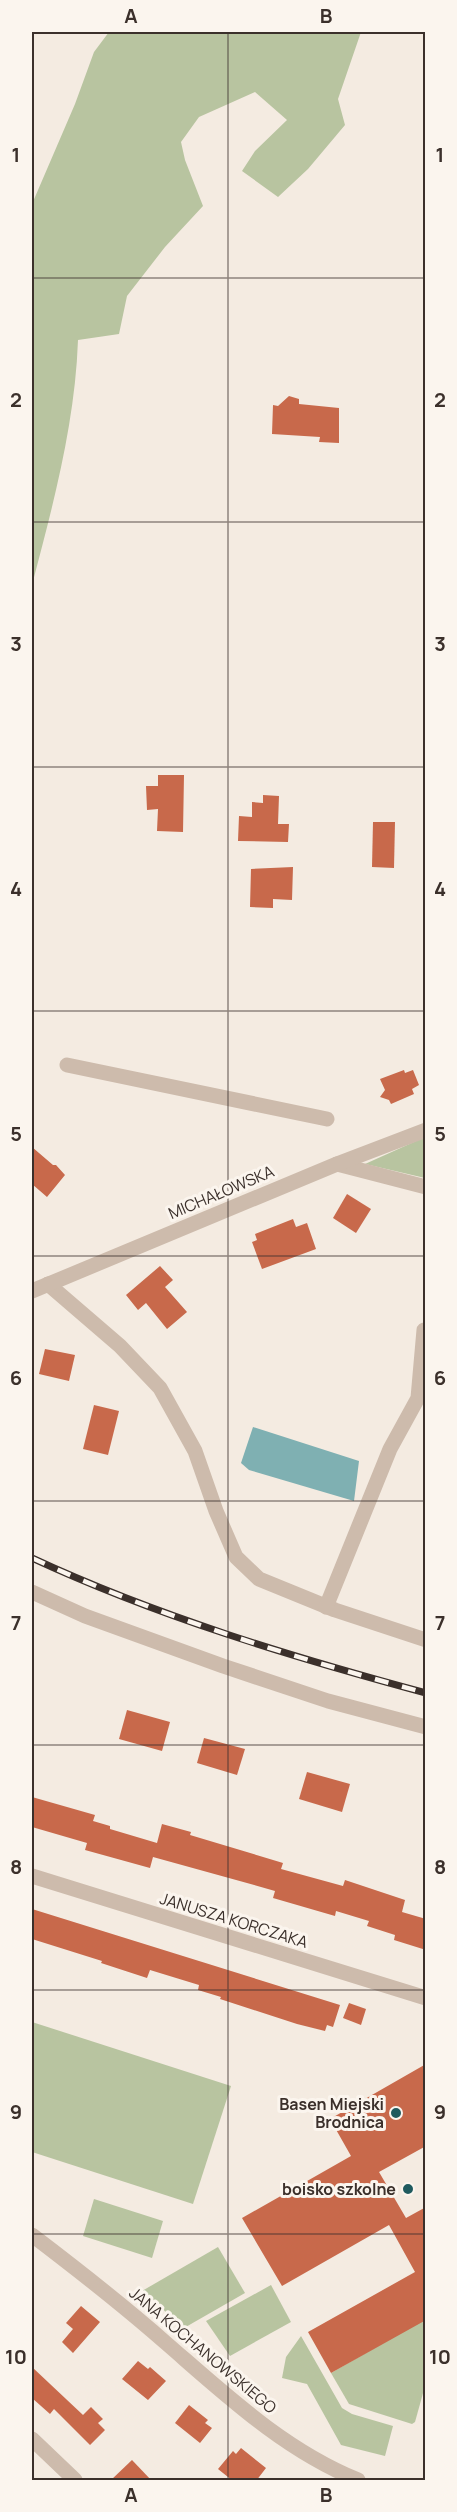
<svg xmlns="http://www.w3.org/2000/svg" width="457" height="2512" font-family="Manrope,sans-serif">
  <style>
    .green { fill: #b8c4a0 }
    .water { fill: #7fb0b2 }
    .building { fill: #c8694b }
    .lines { fill: none; stroke-linecap: round; stroke-linejoin: round }
    .minor { stroke: #cdbbac; stroke-width: 15 }
    .rail-casing { stroke: #3b302b; stroke-width: 7 }
    .rail { stroke: #fbf5ee; stroke-width: 4.5; stroke-dasharray: 14; stroke-linecap: butt }
    .grid { fill: none; stroke: #3b302b; stroke-width: 1.5; stroke-opacity: 0.55 }
    .poi-dot { fill: #1f5a5e; stroke: #fbf5ee; stroke-width: 2 }
    .labels { text-anchor: middle; dominant-baseline: central; stroke-width: 6; stroke-linejoin: round; paint-order: stroke }
    .street-label { font-size: 16px; fill: #3b302b; stroke: #fbf5ee }
    .poi-label { font-size: 16px; font-weight: bold; fill: #3b302b; stroke: #fbf5ee; text-anchor: end }
    .neatline { fill: none; stroke: #3b302b; stroke-width: 2 }
    .grid-label { font-size: 20px; text-anchor: middle; font-weight: bold; fill: #3b302b }
  </style>
  <rect width="100%" height="100%" fill="#f4ebe1"/>
  <g class="green">
    <path d="M109 32H361L338 99 345 125 308 169 278 197 242 171 255 151 287 120 255 92 199 117 181 142 185 160 203 206 165 247 127 296 119 334 78 340C75 424 53 505 32 585V204L75 104 94 52Z"/>
    <path d="M425 1137V1178L365 1164Z"/>
    <path d="M32 2022 231 2086 193 2204 32 2152Z"/>
    <path d="M94 2199 163 2221 152 2258 83 2236Z"/>
    <path d="M218 2247 245 2293 184 2328 142 2291Z"/>
    <path d="M271 2285 291 2322 230 2356 206 2321Z"/>
    <path d="M425 2319V2386L415 2422 412 2424 349 2404 331 2373Z"/>
    <path d="M301 2336 342 2408 352 2414 393 2426 385 2456 341 2445 307 2384 282 2378 286 2357Z"/>
  </g>
  <path class="water" d="M253 1427 359 1461 354 1501 249 1470 241 1463Z"/>
  <g class="building">
    <path d="M289 396 299 399V404L339 408V443L319 442 320 437 272 434 273 405 278 406Z"/>
    <path d="M158 775H184L183 832 157 831 158 809 147 810 146 786H158Z"/>
    <path d="M263 795 279 796 278 824H289L288 842 238 841 239 816 252 817V802L263 803Z"/>
    <path d="M373 822H395L394 868 372 867Z"/>
    <path d="M293 867 292 900 273 899V908L250 907 251 869Z"/>
    <path d="M404 1070 405 1073 413 1070 419 1085 412 1089 414 1094 391 1104 389 1100 380 1097 385 1090 380 1079Z"/>
    <path d="M32 1147 53 1165H56L65 1175 47 1197 32 1184Z"/>
    <path d="M347 1194 371 1209 356 1233 333 1218Z"/>
    <path d="M293 1219 296 1227 307 1223 316 1249 262 1269 252 1242 257 1240 255 1234Z"/>
    <path d="M160 1266 173 1280 165 1287 187 1312 167 1329 146 1303 138 1310 126 1295Z"/>
    <path d="M45 1349 75 1355 69 1381 39 1374Z"/>
    <path d="M94 1405 119 1411 108 1455 83 1449Z"/>
    <path d="M127 1710 170 1722 162 1751 119 1739Z"/>
    <path d="M204 1738 245 1749 237 1775 197 1763Z"/>
    <path d="M307 1772 350 1784 342 1812 299 1799Z"/>
    <path d="M32 1797 95 1815 93 1821 110 1826V1829L157 1843 162 1824 191 1832 190 1835 283 1863 281 1869 343 1886 345 1880 405 1900 402 1912 426 1919V1950L394 1940 395 1935 367 1926 369 1921 336 1911 335 1916 273 1898 275 1891 261 1887 153 1857 150 1868 85 1850 87 1843 32 1827Z"/>
    <path d="M32 1909 340 2005 333 2027 327 2025 325 2031 297 2024 220 1999 221 1997 198 1990 199 1985 150 1970 147 1978 101 1963 102 1961 32 1939Z"/>
    <path d="M349 2003 366 2009 361 2025 343 2018Z"/>
    <path d="M426 2064V2146L379 2172 406 2218 426 2207V2320L331 2373 308 2332 415 2272 389 2225 282 2286 242 2218 351 2156 330 2119Z"/>
    <path d="M81 2306 100 2322 73 2353 62 2342 73 2329 66 2323Z"/>
    <path d="M138 2361 148 2369 150 2367 166 2381 148 2400 122 2379Z"/>
    <path d="M32 2367 83 2415 91 2407 103 2419 98 2423 105 2430 90 2445 54 2409 50 2414 32 2398Z"/>
    <path d="M189 2405 208 2420 205 2423 212 2428 200 2443 175 2423Z"/>
    <path d="M241 2448 266 2468 256 2481H233L218 2469 233 2451 236 2454Z"/>
    <path d="M132 2460 152 2481H110Z"/>
  </g>
  <g class="lines">
    <g class="minor">
      <path d="M67 1065 327 1119"/>
      <path d="M337 1164 426 1187"/>
      <path d="M48 1284 120 1346 160 1388 195 1451 216 1511 236 1557 259 1579 335 1610 426 1640"/>
      <path d="M32 1291 337 1164 426 1130"/>
      <path d="M32 1592 85 1616 223 1666 328 1701 426 1727"/>
      <path d="M326 1607 390 1449 418 1398 424 1330"/>
      <path d="M32 1876 426 1998"/>
      <path d="M32 2235C78 2270 123 2305 166 2343 226 2395 284 2450 358 2480"/>
      <path d="M32 2439 75 2480"/>
    </g>
    <defs>
      <path id="rail" d="M32 1558C157 1616 292 1657 426 1693"/>
    </defs>
    <use href="#rail" class="rail-casing"/>
    <use href="#rail" class="rail"/>
  </g>
  <path class="grid" d="M228 32V2480M32 278H426M32 522H426M32 767H426M32 1011H426M32 1256H426M32 1501H426M32 1745H426M32 1990H426M32 2234H426"/>
  <g class="poi-dot">
    <circle cx="396" cy="2113" r="6"/>
    <circle cx="408" cy="2189" r="6"/>
  </g>
  <g class="labels">
    <g class="street-label">
      <text transform="translate(221 1192) rotate(-23)">MICHAŁOWSKA</text>
      <text transform="translate(234 1920) rotate(17)">JANUSZA KORCZAKA</text>
      <text transform="translate(203 2350) rotate(40)">JANA KOCHANOWSKIEGO</text>
    </g>
    <g class="poi-label">
      <text x="384" y="2104">Basen Miejski<tspan x="384" dy="18">Brodnica</tspan></text>
      <text x="396" y="2189">boisko szkolne</text>
    </g>
  </g>
  <rect width="457" height="2512" fill="none" stroke="#fbf5ee" stroke-width="66"/>
  <rect x="33" y="33" width="391" height="2446" class="neatline"/>
  <g class="grid-label">
    <text x="131" y="23">A</text>
    <text x="326" y="23">B</text>
    <text x="16" y="162">1</text>
    <text x="440" y="162">1</text>
    <text x="16" y="407">2</text>
    <text x="440" y="407">2</text>
    <text x="16" y="651">3</text>
    <text x="440" y="651">3</text>
    <text x="16" y="896">4</text>
    <text x="440" y="896">4</text>
    <text x="16" y="1141">5</text>
    <text x="440" y="1141">5</text>
    <text x="16" y="1385">6</text>
    <text x="440" y="1385">6</text>
    <text x="16" y="1630">7</text>
    <text x="440" y="1630">7</text>
    <text x="16" y="1874">8</text>
    <text x="440" y="1874">8</text>
    <text x="16" y="2119">9</text>
    <text x="440" y="2119">9</text>
    <text x="16" y="2364">10</text>
    <text x="440" y="2364">10</text>
    <text x="131" y="2502">A</text>
    <text x="326" y="2502">B</text>
  </g>
</svg>
